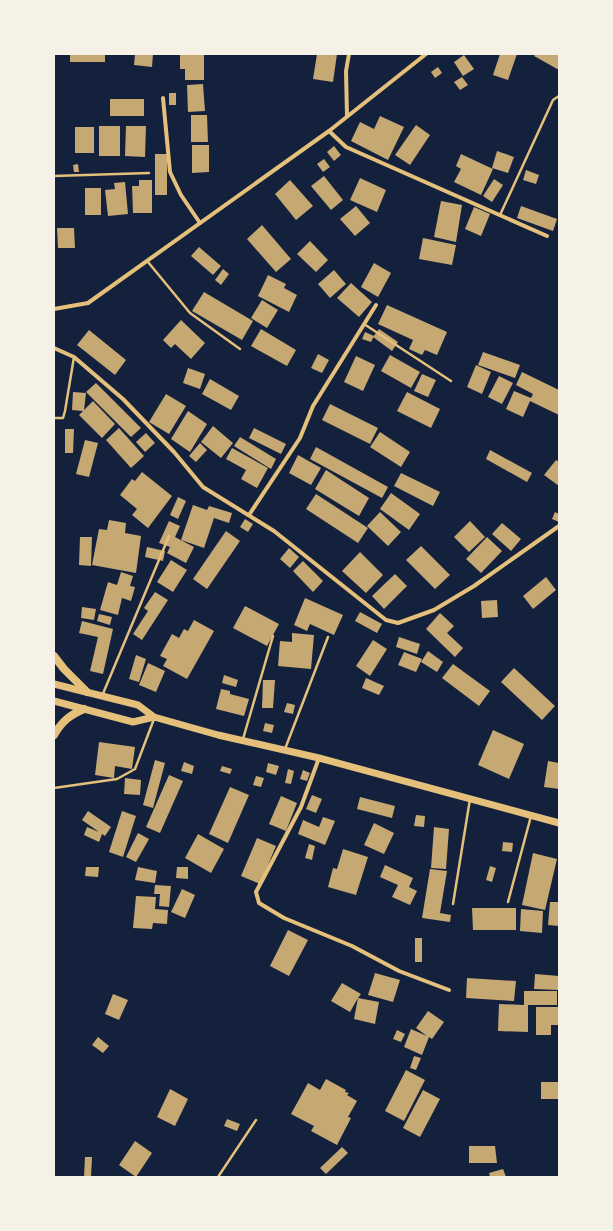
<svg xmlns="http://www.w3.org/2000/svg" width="613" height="1231" font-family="Cabin,sans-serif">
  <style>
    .building { fill: #c6a872 }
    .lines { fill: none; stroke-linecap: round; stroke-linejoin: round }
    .service { stroke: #e5c07b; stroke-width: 2.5 }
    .minor { stroke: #e5c07b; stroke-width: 4 }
    .secondary { stroke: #e5c07b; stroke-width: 7 }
    .primary { stroke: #e5c07b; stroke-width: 8 }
  </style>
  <rect width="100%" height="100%" fill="#14213d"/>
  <g class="building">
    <rect x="70" y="54" width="35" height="8"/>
    <path d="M135 54H153L152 67 134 65Z"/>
    <path d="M317 54H337L333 82 313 79Z"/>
    <path d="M500 54H517L508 80 493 75Z"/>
    <path d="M536 54H559V70L534 56Z"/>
    <path d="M180 55H204V80H185V69H180Z"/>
    <path d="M464 55 474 69 463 76 454 62Z"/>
    <path d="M438 67 442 73 435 78 431 72Z"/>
    <path d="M462 77 468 85 460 90 454 82Z"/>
    <path d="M203 84 205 111 188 112 187 85Z"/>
    <rect x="169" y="93" width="7" height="12"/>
    <rect x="110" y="99" width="34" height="17"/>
    <path d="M191 115H207L208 142H191Z"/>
    <path d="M380 116 404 127 388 160 351 141 360 122 374 129Z"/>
    <path d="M416 125 430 135 410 165 395 155Z"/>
    <rect x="99" y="126" width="21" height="30"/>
    <path d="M126 126H146L145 157 125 156Z"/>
    <rect x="75" y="127" width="19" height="26"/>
    <path d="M192 145H209V172L192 173Z"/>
    <path d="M334 146 341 155 334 161 327 152Z"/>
    <path d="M497 151 514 157 508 173 492 168Z"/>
    <rect x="155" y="154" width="12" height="41"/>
    <path d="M461 154 493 169 481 195 454 182 461 169 456 166Z"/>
    <path d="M324 159 330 167 323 172 317 164Z"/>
    <path d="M78 164 79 172H74L73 165Z"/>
    <path d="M526 170 539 175 536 184 523 180Z"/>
    <path d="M324 176 343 200 331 210 311 186Z"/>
    <path d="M360 178 386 190 377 212 350 200Z"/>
    <path d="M494 179 503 185 492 202 483 196Z"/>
    <path d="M139 180H152V213H133L132 186H139Z"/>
    <path d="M290 180 313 206 296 220 275 194Z"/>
    <path d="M125 182 128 214 108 216 105 190 115 189 114 183Z"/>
    <rect x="85" y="188" width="16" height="27"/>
    <path d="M441 201 462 205 456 242 434 237Z"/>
    <path d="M356 206 370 223 355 236 340 219Z"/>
    <path d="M521 206 557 219 553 231 517 218Z"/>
    <path d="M474 207 490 214 481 236 465 229Z"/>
    <path d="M262 225 291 259 276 272 247 239Z"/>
    <path d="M57 228H74L75 248H58Z"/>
    <path d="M423 238 456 245 452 265 419 259Z"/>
    <path d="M310 241 328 260 316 272 297 254Z"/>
    <path d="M199 247 221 266 213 275 191 256Z"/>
    <path d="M374 263 391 273 378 297 361 287Z"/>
    <path d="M223 269 229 274 221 285 215 280Z"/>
    <path d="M334 270 346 284 330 298 318 284Z"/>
    <path d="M268 275 286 284 284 288 297 295 289 312 258 296Z"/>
    <path d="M351 283 372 302 359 317 337 298Z"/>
    <path d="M204 292 253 321 242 340 192 311Z"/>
    <path d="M262 300 278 310 267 328 251 318Z"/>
    <path d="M387 305 447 332 437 355 425 350 422 355 409 349 413 340 378 324Z"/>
    <path d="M181 320 205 343 191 359 175 344 171 348 163 340Z"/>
    <path d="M261 329 296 350 287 366 251 346Z"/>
    <path d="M379 329 398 342 392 351 373 337Z"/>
    <path d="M89 330 126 360 115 375 77 345Z"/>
    <path d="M365 332 374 336 371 342 362 339Z"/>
    <path d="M483 352 520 365 515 378 478 365Z"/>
    <path d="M318 354 329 360 322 373 311 368Z"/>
    <path d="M390 355 420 372 411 388 381 371Z"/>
    <path d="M356 356 375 365 363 391 344 382Z"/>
    <path d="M476 365 491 372 482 394 467 387Z"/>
    <path d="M188 368 205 374 200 389 183 383Z"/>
    <path d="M522 372 559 390V415L530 401 523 417 506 409 514 391 531 398 533 394 516 385Z"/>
    <path d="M422 374 436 380 428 397 414 391Z"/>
    <path d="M499 376 513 383 502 404 488 397Z"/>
    <path d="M210 379 239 396 231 410 202 394Z"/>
    <path d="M96 383 141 428 131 437 86 392Z"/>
    <path d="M73 392 86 393 84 410 93 401 115 424 102 438 79 415 83 411 72 410Z"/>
    <path d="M407 392 440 409 431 428 397 411Z"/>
    <path d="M166 394 186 406 169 434 149 422Z"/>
    <path d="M330 404 378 428 370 444 322 420Z"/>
    <path d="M188 411 207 424 190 452 171 439Z"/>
    <path d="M213 426 233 443 221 458 201 442Z"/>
    <path d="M119 428 144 456 131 468 106 440Z"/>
    <path d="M254 428 286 444 281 454 249 438Z"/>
    <path d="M65 429H74L73 453H65Z"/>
    <path d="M380 432 410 452 401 467 370 447Z"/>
    <path d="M146 433 155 443 145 452 136 442Z"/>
    <path d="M240 437 276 459 271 469 234 446Z"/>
    <path d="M85 440 98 443 89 477 76 474Z"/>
    <path d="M200 443 207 450 196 462 189 456Z"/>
    <path d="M316 447 388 487 382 498 310 459Z"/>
    <path d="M232 448 268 468 257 488 241 479 246 470 226 459Z"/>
    <path d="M490 450 532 473 527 482 486 459Z"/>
    <path d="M298 455 321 468 311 485 289 473Z"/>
    <path d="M556 460 559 462V486L544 475Z"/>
    <path d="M326 470 369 498 359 516 315 489Z"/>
    <path d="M142 472 172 496 148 528 132 515 137 509 120 495 132 479 135 481Z"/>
    <path d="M401 473 440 492 433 506 394 486Z"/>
    <path d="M391 493 420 514 409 530 380 509Z"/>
    <path d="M316 494 368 528 358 543 306 509Z"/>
    <path d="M178 497 186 501 178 519 170 515Z"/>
    <path d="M193 505 207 510 209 506 232 513 229 523 214 518 204 548 181 540Z"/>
    <path d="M380 512 401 532 388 546 367 526Z"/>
    <path d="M555 512 559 514V522L552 519Z"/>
    <path d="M245 519 253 524 248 532 240 527Z"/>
    <path d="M109 520 126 523 125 533 141 536 136 573 92 565 99 529 107 530Z"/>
    <path d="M169 521 180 526 175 537 194 547 186 563 167 553 170 547 159 543Z"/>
    <path d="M470 521 485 537 469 552 454 537Z"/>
    <path d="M502 523 521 539 511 551 492 534Z"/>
    <path d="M226 531 240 541 207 589 193 579Z"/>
    <path d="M80 537H92L91 566 79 565Z"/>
    <path d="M487 537 502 551 481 573 466 559Z"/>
    <path d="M421 546 450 575 435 589 406 560Z"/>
    <path d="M147 547 165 551 163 561 145 557Z"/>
    <path d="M289 548 299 557 290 568 280 559Z"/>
    <path d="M360 552 383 575 366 593 342 571Z"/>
    <path d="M171 560 187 570 173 592 157 582Z"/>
    <path d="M303 561 323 581 313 592 293 571Z"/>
    <path d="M121 572 133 576 130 586 135 587 131 601 122 598 118 615 100 610 108 582 117 585Z"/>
    <path d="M395 574 407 586 384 609 372 596Z"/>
    <path d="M546 577 556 590 533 609 523 596Z"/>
    <path d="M155 592 168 600 142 640 133 634 148 611 144 608Z"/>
    <path d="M305 598 343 615 334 635 310 624 307 631 294 625Z"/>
    <path d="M497 600 498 617 482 618 481 601Z"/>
    <path d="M245 606 279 624 267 646 233 628Z"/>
    <path d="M82 607 96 609 94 620 81 618Z"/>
    <path d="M360 612 382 624 377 633 355 621Z"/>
    <path d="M440 613 454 626 447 633 463 648 455 657 426 629Z"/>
    <path d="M99 614 112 617 110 625 97 621Z"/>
    <path d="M194 620 214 631 187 679 163 666 167 659 160 656 172 634 179 638 184 629 188 631Z"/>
    <path d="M82 621 113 629 103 674 90 671 98 637 79 633Z"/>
    <path d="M292 633 314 635 311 669 278 666 280 641 292 642Z"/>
    <path d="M399 637 420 644 417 654 396 647Z"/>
    <path d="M373 640 387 649 370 676 356 666Z"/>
    <path d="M428 651 443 662 437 672 421 662Z"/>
    <path d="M404 652 422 659 416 672 398 665Z"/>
    <path d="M136 655 146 659 139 682 129 679Z"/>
    <path d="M148 663 165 671 156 692 139 685Z"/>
    <path d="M453 664 490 691 479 706 442 678Z"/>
    <path d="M514 668 555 706 542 720 501 682Z"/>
    <path d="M224 675 238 680 236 687 222 683Z"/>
    <path d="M366 678 384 686 379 695 362 688Z"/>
    <path d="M263 680H275L273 708H262Z"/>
    <path d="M221 689 230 691V694L249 699 244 716 216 709Z"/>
    <path d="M287 703 295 705 293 714 284 712Z"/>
    <path d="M265 723 274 725 272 733 263 731Z"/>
    <path d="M493 730 524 744 509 779 478 765Z"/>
    <path d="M99 742 135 747 132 769 115 766 114 778 95 775Z"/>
    <path d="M155 760 165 763 153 808 143 805Z"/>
    <path d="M548 761 559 763V789L544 787Z"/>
    <path d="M184 762 194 766 192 774 181 771Z"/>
    <path d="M268 763 279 766 276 775 266 772Z"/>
    <path d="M222 766 232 769 230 774 220 771Z"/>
    <path d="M288 769 294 771 291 784 285 783Z"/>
    <path d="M303 770 310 773 307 781 300 779Z"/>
    <path d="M169 775 183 781 160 833 146 827Z"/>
    <path d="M256 776 264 778 261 787 253 785Z"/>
    <path d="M125 778 141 780 140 795 124 794Z"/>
    <path d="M230 787 249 795 228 843 209 834Z"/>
    <path d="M312 795 322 799 316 813 306 809Z"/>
    <path d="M281 796 297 803 286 831 269 824Z"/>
    <path d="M360 797 395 806 392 818 357 809Z"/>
    <path d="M88 811 111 827 105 836 102 834 99 842 84 835 87 827 99 832 82 820Z"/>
    <path d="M122 811 136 816 123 857 109 852Z"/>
    <path d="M416 815 425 816 424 827 414 826Z"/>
    <path d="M323 817 335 821 325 845 298 834 303 820 319 827Z"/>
    <path d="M374 823 394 833 384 854 364 845Z"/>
    <path d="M434 827 449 829 446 869 431 868Z"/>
    <path d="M138 833 149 839 136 862 126 857Z"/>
    <path d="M198 834 224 849 211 873 185 858Z"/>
    <path d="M257 838 276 846 260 884 241 876Z"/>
    <path d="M503 842 513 843 512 852 502 851Z"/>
    <path d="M309 844 315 846 312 860 305 858Z"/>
    <path d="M343 849 368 857 356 895 328 887 333 868 337 869Z"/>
    <path d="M533 853 557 859 545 910 522 905Z"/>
    <path d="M385 865 413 878 409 887 417 891 410 905 392 897 398 885 380 877Z"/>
    <path d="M490 866 496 868 492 882 486 880Z"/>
    <path d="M86 867H99L98 877 85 876Z"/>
    <path d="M138 867 157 871 155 883 135 880Z"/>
    <path d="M177 867H188V879L176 878Z"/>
    <path d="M430 869 447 871 440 913 451 915 450 922 422 918Z"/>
    <path d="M155 885 171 886 169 907 159 906 160 894H154Z"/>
    <path d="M182 889 195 895 185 918 171 912Z"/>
    <path d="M136 896 156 897 155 909 168 910 167 924 153 923 152 929 133 928Z"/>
    <path d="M550 902H559V926L548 925Z"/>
    <path d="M472 908H516V930H473Z"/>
    <path d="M521 909 543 911 542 933 520 931Z"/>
    <path d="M288 930 308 940 289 976 270 966Z"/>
    <rect x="415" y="938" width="7" height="24"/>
    <path d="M375 973 400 980 393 1002 368 995Z"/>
    <path d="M535 974 559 976V990L534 989Z"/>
    <path d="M467 978 516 981 514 1001 466 998Z"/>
    <path d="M342 983 361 994 358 998 379 1002 375 1024 354 1019 358 998 350 1012 331 1001Z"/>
    <path d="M524 991H557V1005H528V1032L498 1031 499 1004 524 1005Z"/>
    <path d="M113 994 128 1000 119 1020 105 1014Z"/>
    <path d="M536 1007H559V1025H551V1035H536Z"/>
    <path d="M428 1011 444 1022 432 1039 429 1037 422 1055 404 1047 411 1029 427 1036 416 1028Z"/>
    <path d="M397 1030 405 1034 401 1042 393 1039Z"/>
    <path d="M98 1037 109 1046 103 1053 92 1045Z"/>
    <path d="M414 1056 421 1058 416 1070 410 1068Z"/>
    <path d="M406 1070 425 1080 404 1121 385 1111Z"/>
    <path d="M326 1079 346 1090 345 1092 349 1093 347 1095 357 1101 348 1117 351 1118 337 1145 311 1131 314 1126 291 1114 308 1083 320 1090Z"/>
    <rect x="541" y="1082" width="18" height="17"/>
    <path d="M170 1089 188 1099 175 1126 157 1117Z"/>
    <path d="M423 1090 440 1099 420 1137 403 1128Z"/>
    <path d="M227 1119 240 1124 237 1131 224 1126Z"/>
    <path d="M135 1141 152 1153 136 1177 119 1165Z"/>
    <path d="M469 1146H495L497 1163H469Z"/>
    <path d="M342 1147 348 1153 326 1174 320 1168Z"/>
    <path d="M85 1157H92L91 1177H84Z"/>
    <path d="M503 1169 506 1177H490L489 1173Z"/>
  </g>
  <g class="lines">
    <g class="service">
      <path d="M54 176 149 173"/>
      <path d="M500 215 553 100 559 96"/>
      <path d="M148 262 190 313 240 349"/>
      <path d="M364 324 451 381"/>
      <path d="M54 418H63L65 411 74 357"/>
      <path d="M102 696 169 536"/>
      <path d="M243 739 273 636"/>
      <path d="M285 749 328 637"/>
      <path d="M54 788 117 779 135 769 154 719"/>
      <path d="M508 902 531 816"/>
      <path d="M453 904 470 799"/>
      <path d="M218 1177 256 1120"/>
    </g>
    <g class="minor">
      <path d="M163 98 170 172 181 195 200 223"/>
      <path d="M347 116 346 71 349 54"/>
      <path d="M329 131 346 147 547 236"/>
      <path d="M54 309 88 303 329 131 426 54"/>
      <path d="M54 348 74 357 123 399 174 452 203 487 274 531 386 620 398 623 434 610 474 586 559 526"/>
      <path d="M249 515 300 438 313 406 376 305"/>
      <path d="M319 758 301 807 256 892 259 903 284 918 352 946 399 971 449 990"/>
    </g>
    <g class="secondary">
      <path d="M54 684 138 705 154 717 218 735 319 758 559 823"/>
      <path d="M54 701 133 722 154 717"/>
    </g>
    <g class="primary">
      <path d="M54 656 64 669 87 692"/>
      <path d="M54 735C62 721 70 715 84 709"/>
    </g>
  </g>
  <rect width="613" height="1231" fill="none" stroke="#f6f1e7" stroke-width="110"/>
</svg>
